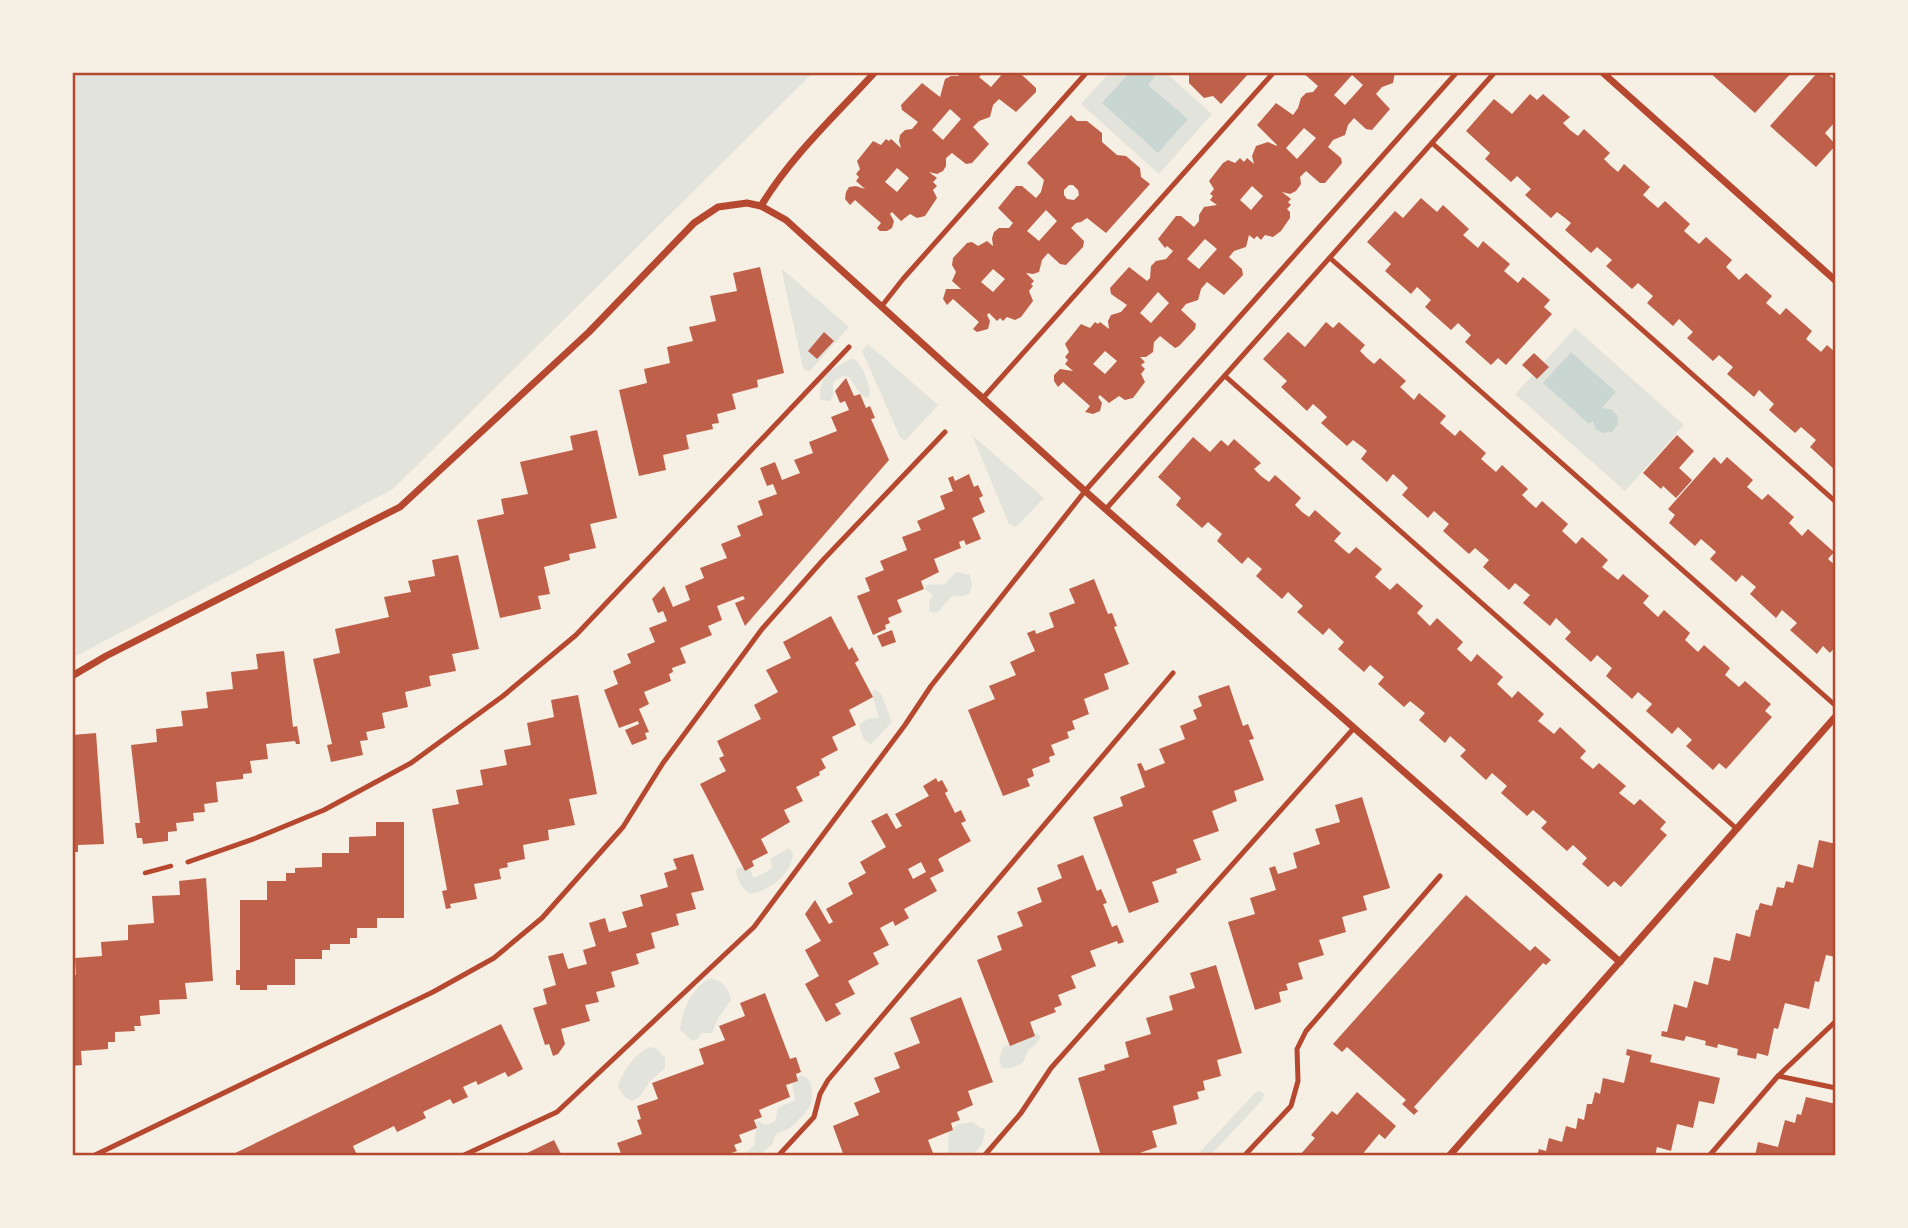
<svg xmlns="http://www.w3.org/2000/svg" width="1908" height="1228" font-family="'Noto Serif',serif">
  <style>
    .green { fill: #e2e4dc }
    .water { fill: #c9d6d2 }
    .building { fill: #bf614a; fill-rule: evenodd }
    .lines { fill: none; stroke-linecap: round; stroke-linejoin: round }
    .path { stroke: #b5482f; stroke-width: 4.5 }
    .service { stroke: #b5482f; stroke-width: 5 }
    .minor { stroke: #b5482f; stroke-width: 7 }
    .neatline { fill: none; stroke: #b5482f; stroke-width: 2.5 }
  </style>
  <rect width="100%" height="100%" fill="#f6efe4"/>
  <g class="green">
    <path d="M72 72H814L393 489 72 658Z"/>
    <path d="M1110 72H1165L1212 114 1159 174 1081 104Z"/>
    <path d="M781 268 849 327 809 372 803 368Z"/>
    <path d="M1575 328 1684 425 1625 491 1515 394 1533 375 1537 379 1548 367 1544 362Z"/>
    <path d="M868 344 938 405 905 441 900 437 862 351Z"/>
    <path d="M851 359H855C863 369 872 385 869 398L862 396 849 377 842 376 833 382V396L830 401 820 400C819 374 830 370 851 359Z"/>
    <path d="M972 435 1044 498 1016 527 1009 524Z"/>
    <path d="M956 572 970 575 972 585 970 593 963 596H952L938 612H930L929 601 933 595 925 589 927 585 945 584Z"/>
    <path d="M874 689 881 694 892 722 871 744 864 740 859 725 869 718H879L872 694Z"/>
    <path d="M789 848 793 854C792 874 769 891 750 894 741 887 737 881 736 869L742 867 750 870 754 878 768 871 772 867 770 859Z"/>
    <path d="M711 978C724 982 728 988 731 1000L718 1018 712 1033H701L698 1039 693 1041 680 1030C682 1011 692 986 711 978Z"/>
    <path d="M1036 1033 1041 1037 1035 1045 1028 1050 1023 1063 1011 1068H1002L999 1059 1003 1047Z"/>
    <path d="M650 1047 657 1049 665 1058V1068L649 1082 641 1095 633 1101 625 1097 618 1087C622 1072 635 1053 650 1047Z"/>
    <path d="M801 1075 809 1079C815 1097 813 1106 799 1119 796 1123 791 1128 786 1130 777 1134 774 1133 773 1144L758 1156H736L745 1153 754 1146 757 1120 766 1125 775 1121 778 1108 795 1100 792 1082Z"/>
    <path d="M1260 1091 1264 1094 1263 1099 1210 1156H1196L1256 1092Z"/>
    <path d="M972 1122 985 1130C983 1161 960 1156 937 1156L940 1152 944 1154 948 1152 949 1131 959 1124Z"/>
  </g>
  <g class="water">
    <path d="M1130 72H1158L1148 85 1188 119 1158 153 1102 103Z"/>
    <path d="M1571 352 1616 392 1602 408 1611 409 1617 415 1618 424 1612 432 1603 433 1595 429 1593 421 1589 424 1543 383Z"/>
  </g>
  <g class="building">
    <path d="M962 72H984L979 77 991 87 1004 72H1024L1022 75 1036 88V92L1016 112 999 99 993 105 990 117 979 121 973 127 989 144 972 163 966 164 952 153 946 158V166L943 171 937 174 929 172 937 178 933 182 937 186 933 190 937 198 925 216 917 218 910 214 901 221 892 212 890 214 894 221 892 228 887 231H880L877 228 881 223 855 200 850 205 845 199 846 192 849 187 856 186 865 189 856 181 859 177 856 174 860 169 857 161 873 141 881 145 886 139 889 141 891 139 901 148 899 141 900 135 905 130 912 129 918 122 902 110 901 105 922 83 940 97 945 79 951 76H958ZM950 109 961 119 943 140 932 130ZM897 168 909 178 897 192 885 182Z"/>
    <path d="M1186 72H1250L1221 104 1213 96 1204 98 1189 83V75Z"/>
    <path d="M1302 72H1395L1393 83 1382 87 1376 94 1390 109 1372 130 1366 129 1354 118 1348 125 1345 135 1333 140 1328 147 1341 158 1342 163 1325 183H1320L1306 171 1300 177 1301 184 1296 191 1290 194 1282 192 1291 199 1288 202 1291 205 1287 209 1290 212V218L1281 231 1273 237 1265 235 1261 240 1257 236 1254 239 1249 235 1246 247 1234 251 1229 257 1242 269 1243 275 1224 295 1207 282 1201 289 1198 300 1186 304 1181 310 1196 324 1195 329 1179 346 1175 348 1160 336 1154 342 1153 352 1146 357H1140L1145 362 1141 365 1145 369 1141 374 1145 382 1133 398 1125 400 1119 396 1109 403 1100 395 1098 397 1102 403 1100 411 1093 414 1085 412 1090 406 1063 382 1058 387 1054 381V375L1060 369 1073 371 1065 364 1068 360 1065 357 1069 352 1065 344 1081 324 1090 328 1095 322 1098 324 1100 322 1109 329 1108 321 1111 315 1121 312 1127 305 1111 294 1110 288 1129 267 1147 281 1150 278 1151 266 1156 261 1166 259 1173 251 1167 246 1165 248 1158 239 1176 216H1181L1194 227 1199 221V215L1204 207 1217 205 1210 200 1213 196 1210 194 1214 189 1209 181 1223 163 1228 160 1235 163 1240 158 1244 162 1247 158 1254 164 1252 156 1256 146 1268 142 1277 146V145L1257 125 1276 103 1293 115 1298 108 1301 98 1306 93 1313 92 1318 86ZM1352 75 1363 85 1345 105 1334 95ZM1304 128 1316 138 1297 159 1286 148ZM1252 186 1263 196 1251 210 1240 200ZM1205 239 1217 249 1199 269 1187 259ZM1158 292 1169 303 1151 323 1140 313ZM1105 351 1117 361 1105 374 1093 364Z"/>
    <path d="M1709 72 1770 73 1792 72 1755 113Z"/>
    <path d="M1818 72H1826L1836 81V121L1825 133 1836 145 1816 167 1770 126Z"/>
    <path d="M1530 94 1537 100 1543 94 1570 117 1563 123 1570 130 1578 136 1584 129 1610 153 1604 159 1611 166 1618 172 1624 164 1650 187 1643 195 1651 202 1658 208 1665 201 1690 224 1684 231 1692 238 1699 244 1706 237 1732 260 1726 267 1739 280 1746 273 1772 296 1766 303 1780 315 1786 308 1812 331 1806 339 1821 352 1827 345 1836 353V471L1810 447 1816 440 1801 427 1795 433 1769 410 1774 404 1759 390 1754 397 1727 374 1733 367 1727 362 1719 355 1713 361 1687 338 1693 332 1679 319 1673 326 1647 303 1653 296 1646 290 1638 283 1632 289 1606 266 1612 260 1605 254 1597 247 1591 253 1565 230 1571 223 1565 218 1557 212 1551 218 1525 195 1531 189 1517 176 1511 182 1485 159 1490 153 1466 131 1494 99 1512 114Z"/>
    <path d="M1071 115 1077 121H1087L1102 133V142L1117 155 1126 156 1140 168 1141 177 1150 184 1106 233 1087 218 1081 222 1076 223 1071 228 1084 241 1083 247 1066 265 1060 264 1048 253 1042 260 1039 272 1033 274 1026 273 1034 281 1031 284 1033 286 1029 291 1033 301 1021 317 1015 320 1007 317 1003 321 1000 318 997 321 989 313 987 315 990 321 988 329 977 332 973 329 979 322 953 299 947 305 943 299 946 289H961L952 281 956 272 952 265 953 258 967 243 972 242 978 246 987 241 993 246 992 238 994 232 999 228H1009L1013 223 998 208 1016 186H1022L1036 198 1041 192 1044 180 1027 163ZM1069 185H1073L1078 190 1079 195 1074 200 1067 199 1064 195V190ZM1046 210 1057 221 1039 241 1027 231ZM993 269 1005 279 993 292 981 282Z"/>
    <path d="M1421 198 1437 212 1443 205 1469 229 1463 235 1478 248 1483 241 1510 264 1504 271 1518 283 1523 277 1550 300 1544 307 1552 314 1506 365 1498 358 1491 365 1465 342 1471 335 1458 323 1451 330 1425 307 1431 300 1417 287 1411 294 1385 271 1391 264 1367 242 1395 211 1403 218Z"/>
    <path d="M760 267 784 373 757 380 758 387 732 394 736 409 717 414 719 423 712 424 713 429 686 435 689 449 663 455 666 470 639 476 619 390 647 383 644 369 670 363 667 347 693 341 689 327 716 321 710 296 737 291 733 273Z"/>
    <path d="M1326 322 1333 328 1339 322 1365 345 1360 351 1367 358 1374 364 1380 358 1406 381 1400 387 1414 400 1419 393 1446 416 1440 423 1448 430 1455 436 1460 430 1486 453 1481 459 1489 466 1496 472 1502 465 1528 489 1522 495 1529 502 1536 508 1542 501 1568 524 1562 531 1576 544 1582 537 1608 560 1602 567 1618 580 1623 574 1649 596 1643 603 1658 617 1664 610 1690 633 1685 640 1698 652 1704 645 1730 668 1725 675 1739 687 1745 681 1771 704 1765 711 1772 717 1726 769 1719 763 1713 770 1686 746 1692 740 1678 727 1672 734 1646 711 1652 704 1638 692 1632 699 1606 676 1612 668 1597 655 1591 662 1565 639 1571 632 1556 618 1550 626 1523 603 1530 595 1515 583 1509 590 1483 567 1489 560 1475 548 1469 554 1443 531 1449 524 1442 518 1434 511 1428 518 1402 495 1408 488 1402 482 1393 474 1387 482 1361 459 1367 451 1361 446 1353 440 1347 446 1321 423 1327 417 1320 410 1313 404 1307 411 1281 387 1287 381 1263 359 1288 332 1305 347Z"/>
    <path d="M824 332 834 341 817 359 808 351Z"/>
    <path d="M1534 353 1549 367 1537 379 1522 365Z"/>
    <path d="M846 378 854 396 860 394 866 408 870 406 875 418 871 419 889 460 745 626 735 603 745 599 743 596 717 606 722 620 708 626 712 635 680 648 686 663 672 668 673 672 669 674 671 681 644 692 649 704 639 709 649 732 645 733 647 739 632 745 625 730 639 724 638 721 619 728 604 690 618 684 613 671 631 663 627 654 655 642 649 628 667 621 663 611 658 613 652 599 664 586 673 607 690 600 685 586 704 578 700 568 727 558 721 544 741 536 737 526 763 515 758 501 777 494 773 484 767 486 760 468 775 462 782 480 800 473 794 460 813 453 809 442 837 431 831 417 849 410 845 401 840 403 835 391Z"/>
    <path d="M597 430 617 518 590 524 596 548 569 554 570 560 544 567 550 594 538 596 541 609 500 618 477 520 504 514 501 499 528 494 520 462 573 450 570 436Z"/>
    <path d="M1677 435 1694 451 1679 468 1692 480 1676 498 1663 486 1661 489 1643 473Z"/>
    <path d="M1193 437 1210 452 1221 440 1228 446 1234 439 1261 463 1254 469 1261 476 1269 482 1275 475 1301 498 1295 505 1302 512 1309 517 1315 510 1341 533 1334 541 1349 554 1356 547 1382 569 1375 577 1390 590 1397 583 1423 606 1417 613 1430 626 1437 618 1463 642 1457 649 1471 662 1477 654 1503 677 1497 684 1512 698 1518 691 1544 714 1538 721 1554 734 1560 727 1586 751 1580 758 1586 763 1593 769 1599 763 1626 786 1619 793 1634 805 1640 799 1666 822 1660 829 1667 835 1621 887 1614 881 1608 887 1582 864 1587 858 1573 845 1567 851 1541 828 1547 822 1539 815 1533 810 1527 816 1501 793 1507 786 1492 773 1486 780 1460 756 1466 750 1450 736 1445 743 1419 720 1425 713 1410 701 1404 707 1378 684 1384 677 1370 665 1364 672 1338 649 1344 642 1329 628 1323 635 1297 612 1303 606 1288 592 1282 599 1256 576 1262 569 1248 557 1242 564 1217 541 1222 534 1208 522 1202 528 1176 505 1181 498 1158 477Z"/>
    <path d="M1714 457 1721 464 1727 457 1753 480 1747 487 1762 500 1768 494 1794 517 1789 523 1802 536 1808 529 1834 552 1828 559 1836 566V646L1830 653 1823 646 1817 654 1790 630 1797 623 1782 610 1776 618 1750 594 1756 587 1742 575 1736 582 1710 559 1716 552 1708 545 1701 539 1695 546 1669 523 1675 515 1668 509Z"/>
    <path d="M969 474 974 487 978 485 983 496 979 498 985 512 972 518 981 539 966 545 964 540 959 542 961 548 934 559 939 572 921 581 924 589 897 600 902 612 888 618 890 623 885 625 886 629 873 635 857 596 870 591 865 578 884 570 880 561 907 550 902 537 921 530 917 521 945 509 940 496 953 491 948 478 953 476 955 481Z"/>
    <path d="M458 555 479 649 452 654 456 671 429 676 431 686 405 692 408 707 382 713 385 728 366 732 368 740 360 741 363 755 331 762 327 745 332 744 313 659 340 653 335 629 389 617 384 597 411 592 408 581 435 576 432 560Z"/>
    <path d="M1094 579 1108 614 1112 613 1117 626 1114 627 1129 664 1104 674 1109 689 1084 699 1089 714 1072 721 1075 729 1067 732 1069 738 1051 745 1055 755 1049 757 1050 762 1032 769 1034 776 1027 779 1030 786 1003 796 968 710 995 699 989 686 1016 675 1010 662 1035 651 1027 633 1035 630 1036 634 1054 627 1049 613 1075 603 1069 589Z"/>
    <path d="M831 616 849 650 852 647 859 660 855 663 873 697 849 710 856 725 832 737 838 750 821 759 826 768 819 772 820 775 796 787 803 801 784 810 790 822 761 839 768 853 752 861 754 866 745 871 700 784 726 771 719 758 724 756 717 741 761 719 754 705 778 692 766 670 791 658 783 642Z"/>
    <path d="M892 630 896 642 882 647 877 636Z"/>
    <path d="M284 651 293 727 297 726 300 744H296L295 741 266 744 268 759 250 761 252 773 243 774V779L216 782 218 802 204 804 205 812 193 813 194 821 176 823 177 831 168 832V841L143 844 142 838H137L135 823H140L131 745 157 742 156 729 183 726 181 711 208 708 206 692 233 689 231 672 258 669 256 654Z"/>
    <path d="M1229 685 1243 726 1248 724 1254 739 1249 740 1264 780 1234 791 1237 801 1212 811 1219 831 1193 840 1201 860 1176 869 1177 873 1152 882 1159 902 1129 913 1093 817 1123 806 1120 797 1145 787 1137 764 1141 763 1145 771 1165 763 1159 749 1185 739 1180 726 1197 719 1193 710 1202 706 1198 696Z"/>
    <path d="M578 695 597 794 569 799 575 825 548 830 549 840 523 845 525 859 507 863 508 867 499 869 501 879 474 884 477 899 450 904 451 908 446 909 442 891 447 890 432 809 459 804 456 790 483 785 480 770 507 765 504 750 531 745 527 723 554 717 551 700Z"/>
    <path d="M96 733 104 844 78 845V852H72V735Z"/>
    <path d="M936 778 938 782 942 780 948 791 945 793 955 813 961 810 966 821 961 823 971 841 938 859 944 871 930 878 937 891 904 909 909 918 895 926 893 921 880 928 889 945 873 953 879 964 848 981 855 994 835 1004 841 1014 826 1022 805 984 819 976 805 950 821 941 805 914 815 900 829 924 833 922 826 909 853 894 848 883 866 873 860 862 886 847 871 821 887 813 896 829 902 826 895 814 929 796 923 786ZM921 862 926 872 913 879 908 869Z"/>
    <path d="M1362 797 1390 888 1363 896 1367 910 1342 917 1346 932 1319 940 1324 955 1298 963 1303 979 1286 984 1288 990 1279 992 1281 1002 1255 1010 1228 922 1255 914 1250 898 1276 890 1269 868 1275 866 1278 874 1297 868 1293 853 1320 844 1315 829 1340 822 1335 805Z"/>
    <path d="M376 822H404V918H377V928H357V938H350V944H330V950H322V959H295V985H267V990H240V985H236V970H240V900H267V881H286V873H295V868L322 867V853H349V837L376 836Z"/>
    <path d="M1819 840 1836 844V873L1834 883 1836 884V957L1826 955 1819 982 1815 981 1809 1009 1785 1003 1778 1029 1774 1028 1768 1056 1757 1053 1756 1059 1737 1055 1738 1049 1718 1044 1717 1048 1705 1045 1706 1041 1686 1036 1684 1041 1661 1036 1662 1031 1667 1032 1674 1004 1687 1008 1694 981 1708 985 1714 957 1730 961 1736 933 1750 937 1756 910H1758L1760 903 1772 906 1777 887 1784 888 1786 881 1793 883 1798 864 1813 868Z"/>
    <path d="M693 854 704 890 691 893 696 909 676 914 679 925 651 933 655 948 636 954 639 964 611 972 615 987 596 992 599 1002 585 1005 590 1021 561 1029 565 1044 558 1054 553 1056 549 1044 545 1045 533 1008 547 1004 543 989 556 985 548 956 563 953 568 969 587 964 583 950 596 946 589 923 605 918 609 932 627 927 622 912 643 906 640 895 668 887 664 873 677 869 673 859Z"/>
    <path d="M1083 855 1097 891 1101 889 1107 903 1103 904 1112 927 1117 925 1124 942 1118 944 1117 941 1090 951 1096 966 1071 976 1076 988 1058 995 1062 1005 1054 1008 1056 1012 1030 1022 1035 1036 1010 1046 977 960 1002 950 997 936 1023 926 1017 912 1042 902 1037 888 1062 878 1057 865Z"/>
    <path d="M206 878 213 981 185 983 187 999 159 1000 160 1014 140 1016 141 1026H134L135 1031 115 1032V1042H108V1049L81 1051 82 1065 72 1066V975H76L75 958 102 956 101 942 128 940V925L154 923 152 896 180 895 179 881Z"/>
    <path d="M1466 895 1530 951 1535 946 1551 960 1546 965 1543 963 1414 1107 1418 1111 1414 1115 1402 1104 1406 1100 1347 1047 1342 1052 1333 1044Z"/>
    <path d="M1216 965 1242 1053 1217 1060 1221 1076 1203 1081 1205 1090 1197 1092 1199 1099 1173 1106 1177 1124 1152 1131 1157 1147 1131 1156H1101L1078 1078 1105 1070 1104 1065 1129 1057 1125 1042 1151 1034 1146 1018 1173 1010 1169 996 1195 988 1190 973Z"/>
    <path d="M765 993 790 1059 796 1057 801 1072 796 1074 798 1081 786 1085 790 1097 759 1110 762 1117 754 1120 757 1128 739 1135 742 1142 734 1145 737 1151 723 1156H622L617 1143 642 1134 637 1120 641 1119 637 1106 658 1099 652 1083 704 1064 699 1049 725 1040 719 1026 745 1016 740 1003Z"/>
    <path d="M961 997 993 1082 968 1091 973 1105 957 1112 960 1120 951 1123 953 1130 928 1140 933 1153 923 1156H844L833 1126 859 1115 854 1103 880 1092 874 1078 900 1068 894 1053 920 1043 910 1018Z"/>
    <path d="M501 1024 523 1069 508 1077 505 1072 478 1085 476 1081 463 1087 468 1097 453 1104 450 1099 423 1112 426 1118 412 1125 397 1132 394 1126 353 1146 356 1153 350 1156H339L338 1154 333 1156H229Z"/>
    <path d="M1627 1049 1652 1055 1650 1062 1720 1078 1714 1104 1699 1101 1693 1128 1677 1124 1671 1151 1657 1147 1655 1156H1537L1539 1149 1546 1151 1549 1138 1562 1142 1566 1126 1576 1129 1578 1118 1584 1120 1587 1104H1592L1595 1092 1600 1094 1603 1078 1624 1083 1630 1056 1626 1055Z"/>
    <path d="M1357 1092 1396 1126 1385 1139 1379 1134 1361 1156 1356 1154 1354 1156H1299L1315 1138 1311 1135 1332 1111 1337 1115Z"/>
    <path d="M1806 1097 1836 1104V1156H1755L1758 1142 1778 1147 1785 1120 1795 1123 1797 1114 1801 1115Z"/>
    <path d="M554 1140 562 1156H519L527 1153Z"/>
  </g>
  <g class="lines">
    <path class="path" d="M145 873 171 866"/>
    <g class="service">
      <path d="M1432 143 1836 502"/>
      <path d="M1330 258 1836 706"/>
      <path d="M881 307 903 279 1087 72"/>
      <path d="M1225 376 1737 829"/>
      <path d="M983 398 1274 72"/>
      <path d="M1106 509 1495 72"/>
      <path d="M188 862 256 838 324 810 411 763 503 696 576 635 849 347"/>
      <path d="M1778 1076 1836 1088"/>
      <path d="M93 1156 433 992 494 958 542 918 623 827 663 763 762 629 823 560 945 432"/>
      <path d="M462 1156 557 1112 754 927 905 725 931 686 1085 491 1457 72"/>
      <path d="M778 1156 814 1117 820 1094 828 1080 1173 673"/>
      <path d="M984 1156 1021 1113 1051 1068 1354 728"/>
      <path d="M1244 1156 1291 1106 1298 1081 1297 1049 1306 1031 1440 876"/>
      <path d="M1709 1156 1778 1076 1836 1021"/>
    </g>
    <g class="minor">
      <path d="M1602 72 1836 281"/>
      <path d="M761 206 786 220 1085 491 1620 962"/>
      <path d="M72 676 106 656 400 507 589 332 694 223 718 207 747 203 761 206C791 156 836 115 875 72"/>
      <path d="M1449 1156 1836 716"/>
    </g>
  </g>
  <rect width="1908" height="1228" fill="none" stroke="#f6efe4" stroke-width="147"/>
  <rect x="74" y="74" width="1760" height="1080" class="neatline"/>
</svg>
